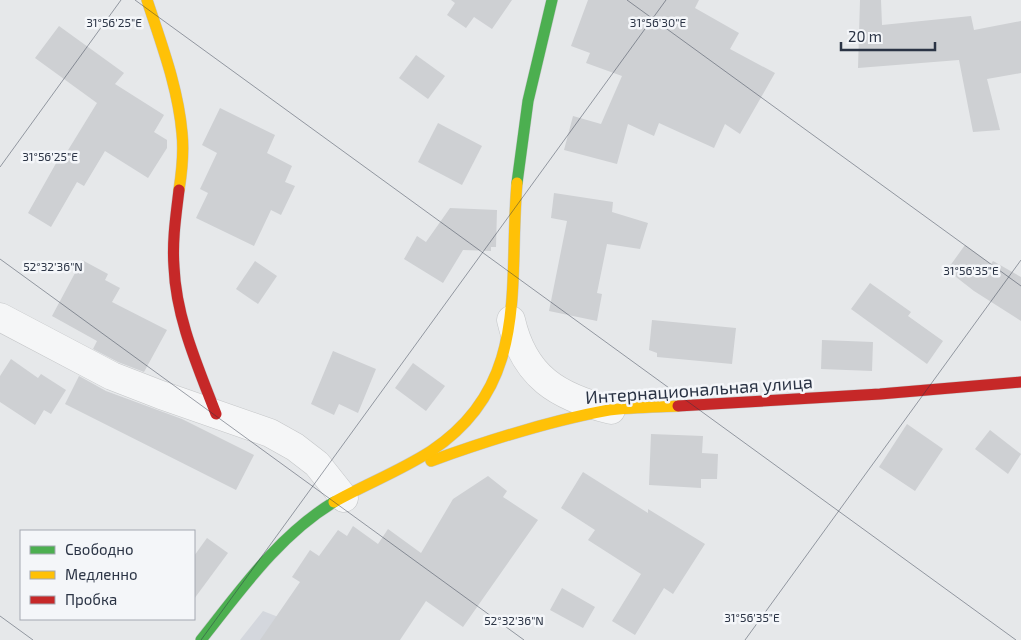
<svg xmlns="http://www.w3.org/2000/svg" width="1021" height="640" font-family="'Exo 2',sans-serif">
  <style>
    .built { fill: #d4d7dd }
    .building { fill: #ced0d3 }
    .lines { fill: none; stroke-linecap: round; stroke-linejoin: round }
    .street-casing { stroke: #c4c6c8; stroke-width: 29 }
    .fast-casing { stroke: #c4c6c8; stroke-width: 12 }
    .slow-casing { stroke: #c4c6c8; stroke-width: 12 }
    .jam-casing { stroke: #c4c6c8; stroke-width: 12 }
    .street { stroke: #f5f6f7; stroke-width: 28 }
    .fast { stroke: #4caf50; stroke-width: 11 }
    .slow { stroke: #ffc107; stroke-width: 11 }
    .jam { stroke: #c62828; stroke-width: 11 }
    .ticks { fill: none; stroke: #2b3445; stroke-width: 1; stroke-opacity: 0.45 }
    .labels { text-anchor: middle; dominant-baseline: central; stroke-width: 5; stroke-linejoin: round; paint-order: stroke }
    .street-label { font-size: 18px; fill: #2b3445; stroke: #f4f6f9 }
    .ticks-label { font-size: 12px; text-anchor: middle; fill: #2b3445; stroke: #f4f6f9; stroke-width: 5; stroke-linejoin: round; paint-order: stroke }
  </style>
  <rect width="100%" height="100%" fill="#e6e8ea"/>
  <path class="built" d="M263 611 337 640H240Z"/>
  <g class="building">
    <path d="M451 0H512L492 29 474 17 466 28 447 15 455 3Z"/>
    <path d="M588 0H699L695 8 739 33 730 49 775 73 740 134 725 124 714 148 659 123 654 136 628 124 617 164 564 150 573 116 601 124 622 76 586 63 590 53 571 46Z"/>
    <path d="M860 0H881L882 25 971 16 974 30 1021 21V73L987 79 1000 130 973 132 959 60 858 68Z"/>
    <path d="M59 26 124 73 115 84 164 115 154 132 167 140V148L148 178 105 151 84 186 77 182 51 227 28 213 59 158 62 160 97 103 35 58Z"/>
    <path d="M416 55 445 76 428 99 399 78Z"/>
    <path d="M220 108 275 135 267 153 292 166 285 182 295 186 281 215 271 210 254 246 196 218 208 193 200 189 217 153 202 145Z"/>
    <path d="M438 123 482 146 462 185 418 162Z"/>
    <path d="M554 193 613 202 612 212 648 223 640 249 607 244 597 293 602 294 597 321 549 311 567 221 551 218Z"/>
    <path d="M450 208 497 210 496 247H491V251L463 250 443 283 404 259 417 236 426 242Z"/>
    <path d="M965 245 991 264 993 261 1021 277V321L974 291 947 270Z"/>
    <path d="M82 260 108 274 105 280 120 288 112 302 167 330 144 372 118 362 93 349 97 341 52 316Z"/>
    <path d="M255 261 277 276 258 304 236 289Z"/>
    <path d="M870 283 911 312 908 316 943 341 927 364 851 309Z"/>
    <path d="M652 320 736 328 732 364 657 357V353L649 350Z"/>
    <path d="M822 340 873 342 872 371 821 369Z"/>
    <path d="M333 351 376 369 358 413 339 404 334 415 311 404Z"/>
    <path d="M11 359 38 378 41 374 66 390 51 414 44 410 35 425 0 402V376Z"/>
    <path d="M413 363 445 386 426 411 395 388Z"/>
    <path d="M79 376 106 391 182 419 254 455 236 490 65 404Z"/>
    <path d="M907 424 943 449 915 491 879 467Z"/>
    <path d="M990 430 1021 454 1008 474 975 449Z"/>
    <path d="M651 434 703 436 702 453 718 454 717 479H701V488L649 485Z"/>
    <path d="M583 472 648 513V509L705 544 673 594 664 588 635 635 612 621 641 574 588 540 595 530 561 508Z"/>
    <path d="M488 476 507 491 503 497 538 520 463 627 426 601 400 640H260L300 582 292 577 310 550 319 556 338 530 347 536 353 526 378 544 388 529 421 553 453 499Z"/>
    <path d="M207 538 228 553 194 599V556Z"/>
    <path d="M562 588 595 607 583 628 550 610Z"/>
  </g>
  <g class="lines">
    <defs>
      <g id="street">
        <path d="M0 317 112 376 161 395 270 433 295 447 317 464 344 498"/>
        <path d="M511 320C524 377 558 397 611 410"/>
      </g>
      <g id="fast">
        <path d="M517 183 528 101 552 0"/>
        <path d="M201 640C240 591 279 535 334 502"/>
      </g>
      <g id="slow">
        <path d="M147 0C161 43 178 87 182 133 184 152 182 171 179 190"/>
        <path d="M431 461C489 440 548 421 609 410 631 407 655 407 678 406"/>
        <path d="M334 502C366 484 400 471 431 451 531 385 508 285 517 183"/>
      </g>
      <g id="jam">
        <path d="M179 190C176 215 172 241 174 267 176 318 198 367 216 414"/>
        <path d="M678 406 880 394 1021 382"/>
      </g>
    </defs>
    <use href="#street" class="street-casing"/>
    <use href="#fast" class="fast-casing"/>
    <use href="#slow" class="slow-casing"/>
    <use href="#jam" class="jam-casing"/>
    <use href="#street" class="street"/>
    <use href="#fast" class="fast"/>
    <use href="#slow" class="slow"/>
    <use href="#jam" class="jam"/>
  </g>
  <path class="ticks" d="M135 0 1016 640M627 0 1021 286M0 167 121 0M0 259 524 640M0 616 33 640M201 640 666 0M745 640 1021 260"/>
  <g class="labels">
    <g class="street-label">
      <text transform="translate(699 389) rotate(-4)">Интернациональная улица</text>
    </g>
  </g>
  <g class="ticks-label">
    <text x="114" y="27">31°56'25"E</text>
    <text x="658" y="27">31°56'30"E</text>
    <text x="50" y="161">31°56'25"E</text>
    <text x="53" y="271">52°32'36"N</text>
    <text x="971" y="275">31°56'35"E</text>
    <text x="752" y="622">31°56'35"E</text>
    <text x="514" y="625">52°32'36"N</text>
  </g>
  <rect x="20" y="530" width="175" height="90" fill="#f4f6f9" stroke="#a4a8b1"/>
  <rect x="30" y="546" width="25" height="8" fill="#4caf50" stroke="#a4a8b1"/>
  <text x="65" y="555" font-size="15" fill="#2b3445">Свободно</text>
  <rect x="30" y="571" width="25" height="8" fill="#ffc107" stroke="#a4a8b1"/>
  <text x="65" y="580" font-size="15" fill="#2b3445">Медленно</text>
  <rect x="30" y="596" width="25" height="8" fill="#c62828" stroke="#a4a8b1"/>
  <text x="65" y="605" font-size="15" fill="#2b3445">Пробка</text>
  <path d="M841 42v8h94v-8" fill="none" stroke="#2b3445" stroke-width="2.5"/>
  <text x="848" y="42" font-size="15" fill="#2b3445" stroke="#f4f6f9" stroke-width="4" paint-order="stroke">20 m</text>
</svg>
